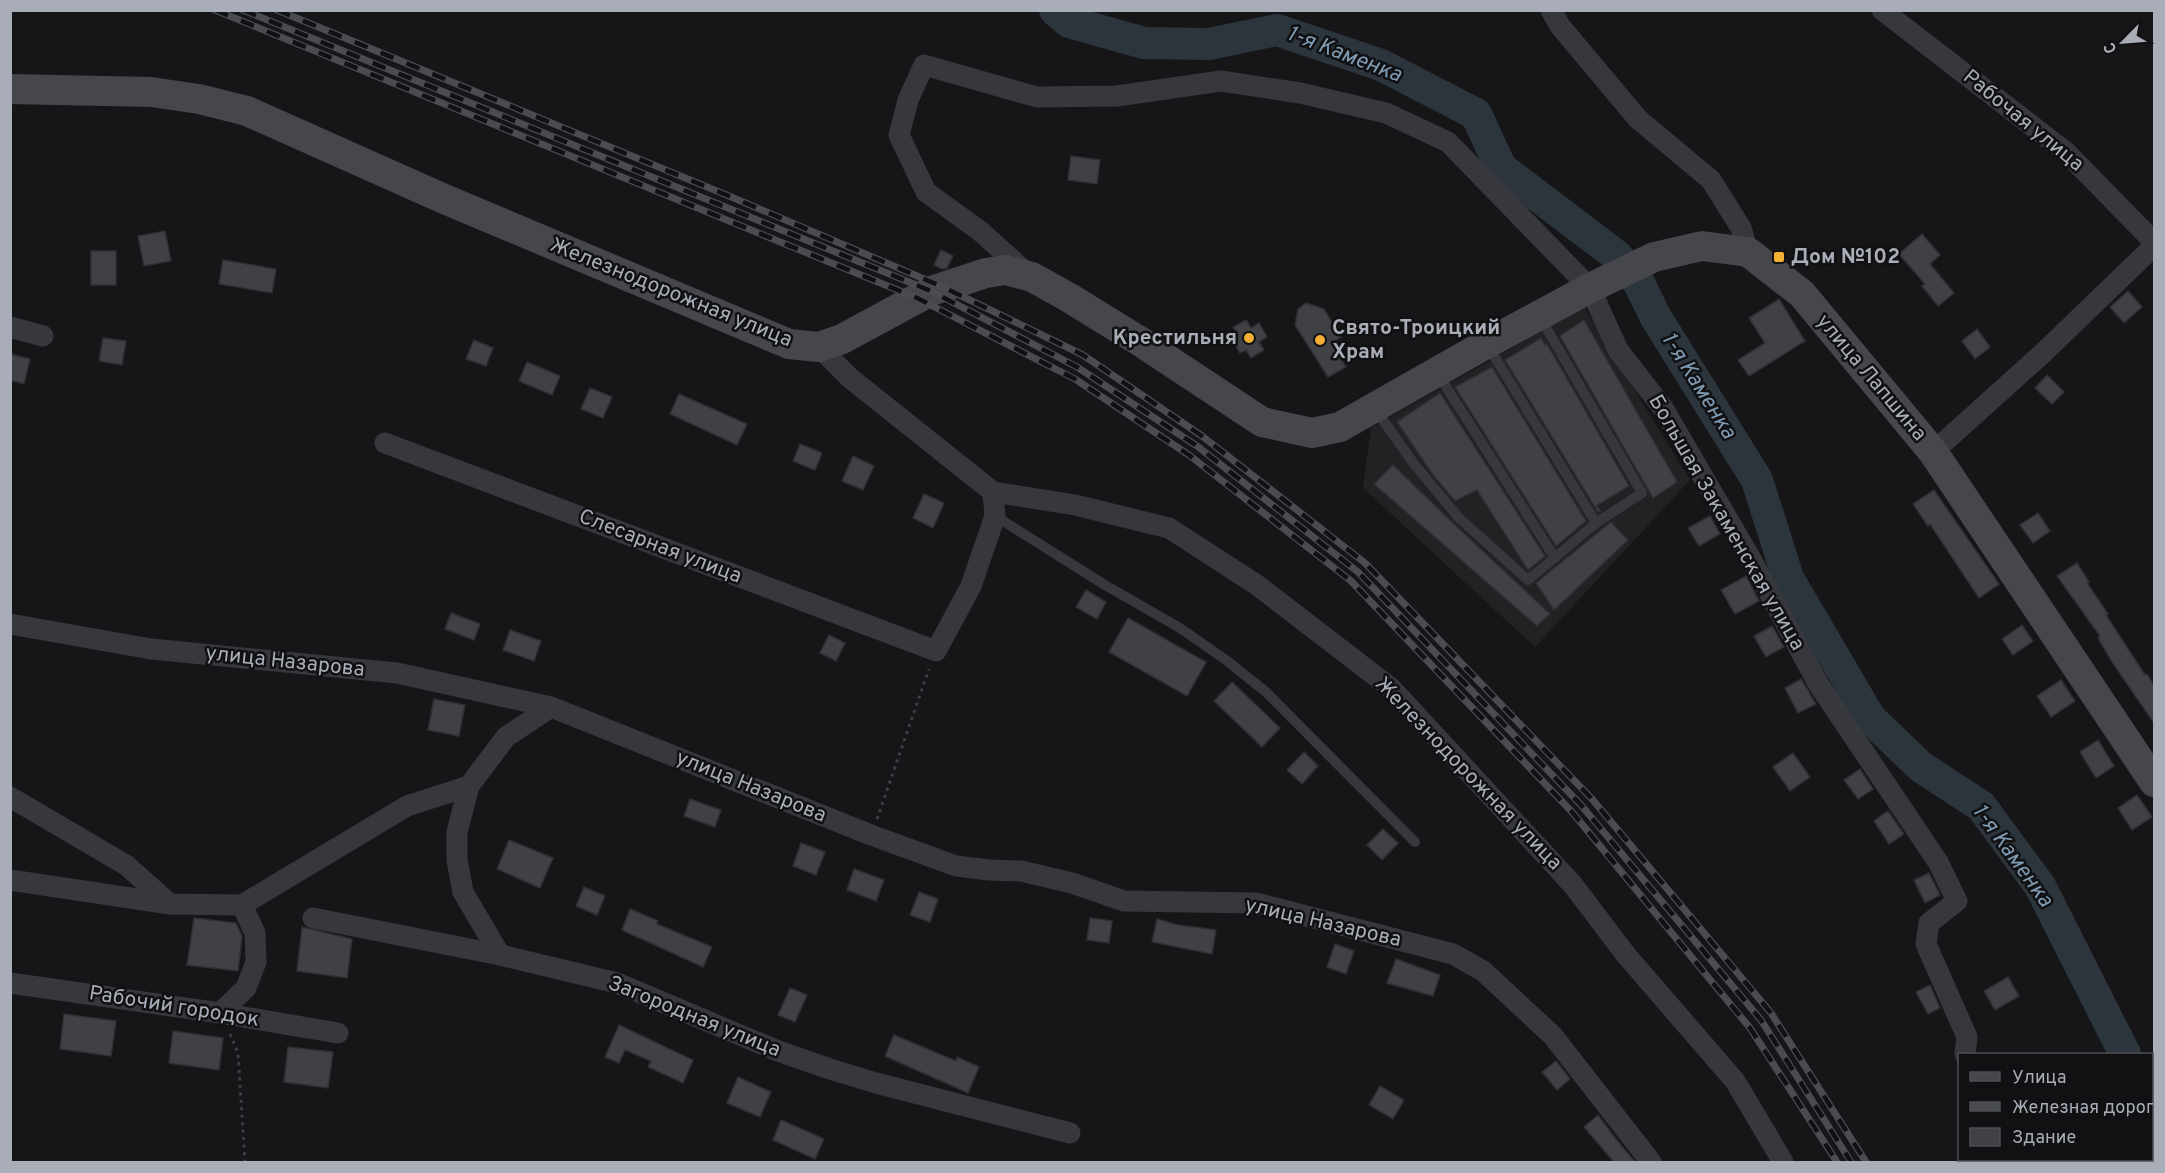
<svg xmlns="http://www.w3.org/2000/svg" width="2165" height="1173" font-family="Overpass,sans-serif">
  <style>
    .built { fill: #222225 }
    .lines { fill: none; stroke-linecap: round; stroke-linejoin: round }
    .river { stroke: #2c353c; stroke-width: 32 }
    .building { fill: #404145; stroke: #303034; stroke-width: 1.5 }
    .path { stroke: #3d3f44; stroke-width: 3; stroke-dasharray: 3 4.5; stroke-linecap: butt }
    .lane { stroke: #37383d; stroke-width: 10 }
    .street { stroke: #37383d; stroke-width: 21 }
    .secondary { stroke: #45474d; stroke-width: 30 }
    .rail-casing { stroke: #4a4c52; stroke-width: 7 }
    .rail { stroke: #111113; stroke-width: 4.5; stroke-dasharray: 14; stroke-linecap: butt }
    .poi-dot { fill: #f2b134; stroke: #111113; stroke-width: 2 }
    .labels { text-anchor: middle; dominant-baseline: central; stroke-width: 5; stroke-linejoin: round; paint-order: stroke }
    .street-label { font-size: 21px; fill: #a8adb8; stroke: #111113 }
    .poi-label { font-size: 21px; font-weight: bold; fill: #a8adb8; stroke: #111113; text-anchor: start }
    .water-label { font-size: 22px; font-style: italic; fill: #7f9bb3; stroke: #111113 }
  </style>
  <rect width="100%" height="100%" fill="#161618"/>
  <path class="built" d="M1584 307 1690 480 1535 647 1363 488 1371 428Z"/>
  <g class="lines">
    <g class="river">
      <path d="M1055 10 1069 22 1144 43 1209 44 1277 30 1381 65 1476 114 1501 168 1617 256 1639 283 1655 316 1757 480 1788 578 1870 718 1921 767 1981 806 2040 886 2125 1054"/>
      <path d="M2152 1086 2154 1088"/>
    </g>
  </g>
  <g class="building">
    <path d="M1071 156 1100 160 1097 184 1068 180Z"/>
    <path d="M165 231 171 261 144 266 138 236Z"/>
    <path d="M1922 234 1940 255 1930 264 1954 293 1938 306 1922 286 1925 284 1899 254Z"/>
    <path d="M941 250 953 256 947 268 942 269 934 265Z"/>
    <rect x="91" y="251" width="25" height="34"/>
    <path d="M223 260 276 269 272 293 219 284Z"/>
    <path d="M2128 291 2142 307 2124 323 2110 307Z"/>
    <path d="M1779 299 1805 341 1749 376 1738 360 1765 343 1749 318Z"/>
    <path d="M1306 303 1324 309 1341 337 1331 343 1346 367 1328 377 1295 325 1298 309Z"/>
    <path d="M1246 320 1251 328 1259 323 1267 337 1259 342 1264 350 1251 358 1246 350 1240 353 1232 339 1238 335 1233 327Z"/>
    <path d="M1584 320 1677 482 1653 498 1560 336Z"/>
    <path d="M1977 329 1990 347 1975 359 1962 341Z"/>
    <path d="M103 338 126 341 122 365 99 361Z"/>
    <path d="M1541 338 1545 345 1547 344 1629 486 1596 506 1601 511 1598 512 1505 360Z"/>
    <path d="M474 340 493 348 486 366 466 359Z"/>
    <path d="M10 354 30 359 24 384 10 380Z"/>
    <path d="M527 362 560 376 552 395 519 381Z"/>
    <path d="M1492 367 1586 521 1556 546 1455 387Z"/>
    <path d="M2047 375 2064 392 2052 404 2035 388Z"/>
    <path d="M590 388 612 397 603 418 581 409Z"/>
    <path d="M1440 393 1545 556 1528 570 1477 490 1455 501 1434 476 1397 422Z"/>
    <path d="M679 394 747 424 737 445 670 414Z"/>
    <path d="M800 444 822 453 815 470 793 461Z"/>
    <path d="M853 456 874 466 863 490 842 481Z"/>
    <path d="M1393 465 1454 524 1550 614 1537 626 1374 484Z"/>
    <path d="M1934 490 1999 584 1979 598 1930 524 1928 526 1913 504Z"/>
    <path d="M924 494 944 503 933 528 913 518Z"/>
    <path d="M2038 513 2050 531 2033 543 2020 525Z"/>
    <path d="M1710 516 1720 534 1699 546 1688 528Z"/>
    <path d="M1611 522 1628 540 1554 610 1536 583Z"/>
    <path d="M2077 563 2089 582 2087 583 2108 614 2106 615 2145 675 2147 674 2154 686V723L2112 662 2098 638 2100 636 2057 576Z"/>
    <path d="M1746 576 1759 601 1735 614 1721 590Z"/>
    <path d="M1086 590 1106 602 1097 619 1076 607Z"/>
    <path d="M451 613 480 624 474 640 445 629Z"/>
    <path d="M1128 618 1206 662 1187 696 1109 652Z"/>
    <path d="M2022 625 2033 641 2013 655 2002 639Z"/>
    <path d="M1772 626 1784 647 1766 657 1754 636Z"/>
    <path d="M510 630 541 641 534 661 503 650Z"/>
    <path d="M829 635 845 643 836 661 820 653Z"/>
    <path d="M1801 679 1816 704 1798 713 1785 688Z"/>
    <path d="M2061 680 2075 701 2051 717 2037 696Z"/>
    <path d="M1232 682 1280 728 1262 747 1214 701Z"/>
    <path d="M434 699 465 705 459 736 428 730Z"/>
    <path d="M2098 740 2114 766 2096 778 2080 752Z"/>
    <path d="M1304 752 1318 766 1302 784 1287 770Z"/>
    <path d="M1793 753 1810 777 1790 791 1773 767Z"/>
    <path d="M1860 769 1873 789 1858 799 1844 780Z"/>
    <path d="M2137 795 2152 817 2132 830 2118 808Z"/>
    <path d="M690 799 721 810 715 827 684 816Z"/>
    <path d="M1888 811 1904 834 1889 844 1874 821Z"/>
    <path d="M1383 829 1398 843 1382 860 1367 845Z"/>
    <path d="M509 840 553 858 540 888 497 869Z"/>
    <path d="M801 843 825 852 816 875 793 866Z"/>
    <path d="M854 869 884 880 876 901 847 890Z"/>
    <path d="M1929 873 1940 895 1925 903 1914 880Z"/>
    <path d="M584 887 605 896 597 915 576 906Z"/>
    <path d="M919 892 938 899 930 922 910 915Z"/>
    <path d="M630 909 658 921 657 924 712 947 703 967 622 930Z"/>
    <path d="M194 918 236 923 242 936 238 971 187 965Z"/>
    <path d="M1090 918 1112 921 1109 943 1087 940Z"/>
    <path d="M1157 919 1178 925 1216 930 1212 954 1152 942Z"/>
    <path d="M302 927 352 939 347 978 297 971Z"/>
    <path d="M1335 944 1354 951 1346 974 1327 967Z"/>
    <path d="M1396 959 1440 975 1433 996 1387 983Z"/>
    <path d="M2008 977 2019 996 1995 1010 1984 991Z"/>
    <path d="M1930 985 1940 1008 1928 1014 1916 992Z"/>
    <path d="M790 988 807 995 795 1022 778 1015Z"/>
    <path d="M64 1014 116 1021 111 1056 60 1049Z"/>
    <path d="M619 1025 693 1060 683 1083 648 1067 651 1061 625 1050 619 1063 605 1057Z"/>
    <path d="M173 1031 223 1038 219 1070 169 1063Z"/>
    <path d="M894 1035 956 1061 957 1057 979 1067 968 1093 885 1056Z"/>
    <path d="M288 1047 333 1052 328 1088 284 1082Z"/>
    <path d="M1556 1061 1570 1079 1557 1090 1542 1072Z"/>
    <path d="M738 1077 771 1092 760 1117 727 1103Z"/>
    <path d="M1380 1086 1404 1100 1393 1119 1369 1105Z"/>
    <path d="M1598 1115 1615 1138 1635 1162H1614L1584 1127Z"/>
    <path d="M781 1120 824 1139 815 1159 773 1140Z"/>
  </g>
  <g class="lines">
    <g class="path">
      <path d="M877 819 929 669"/>
      <path d="M230 1034 238 1053 245 1162"/>
    </g>
    <g class="lane">
      <path d="M1488 346 1596 523"/>
      <path d="M1438 374 1555 558"/>
      <path d="M1376 410 1414 464 1459 518 1528 580 1596 523 1642 493 1540 317"/>
      <path d="M995 516 1105 585 1180 628 1226 660 1266 692 1415 842"/>
    </g>
    <g class="street">
      <path d="M1551 10 1560 26 1638 119 1711 180 1741 228 1748 252"/>
      <path d="M1882 10 2066 152 2154 242"/>
      <path d="M1029 275 980 231 926 192 899 135 908 100 924 65 1037 97 1117 96 1221 81 1300 93 1386 113 1448 142 1590 288 1618 350 1663 408 1751 559 1819 685 1938 862 1957 901 1929 923 1926 944 1967 1037 1965 1054"/>
      <path d="M10 327 43 336"/>
      <path d="M819 347 850 378 993 492 1075 505 1169 528 1257 585 1391 688 1573 885 1626 955 1735 1081 1783 1162"/>
      <path d="M385 443 936 651 971 586 995 516 993 492"/>
      <path d="M1933 452 2042 354 2154 246"/>
      <path d="M10 624 151 649 397 673 551 707 871 835 956 866 989 870 1021 871 1072 883 1124 901 1256 903 1453 954 1483 971 1553 1036 1651 1162"/>
      <path d="M469 786 457 832V860L463 892 500 955"/>
      <path d="M10 797 126 865 170 904"/>
      <path d="M10 880 170 904 242 905"/>
      <path d="M313 918 500 955 617 983 778 1051 830 1069 876 1083 1070 1133"/>
      <path d="M10 983 220 1013 338 1033"/>
      <path d="M220 1013 246 988 256 962 255 933 242 905 407 806 469 786 506 737 551 707"/>
      <path d="M1994 1160 1995 1162"/>
    </g>
    <path class="secondary" d="M10 89 151 92 199 99 247 111 442 198 789 344 819 347 842 339 931 291 986 273 1005 270 1032 277 1068 297 1141 342 1262 422 1312 433 1340 427 1486 344 1590 288 1654 257 1702 246 1748 252 1802 294 1933 452 2154 782"/>
    <defs>
      <g id="rail">
        <path d="M215 10 917 298 1075 379 1189 455 1351 581 1572 812 1750 1028 1837 1162"/>
        <path d="M243 10 931 291 1077 367 1197 446 1358 572 1581 805 1761 1020 1851 1162"/>
        <path d="M277 10 729 196 943 287 1083 355 1202 436 1365 563 1592 799 1771 1013 1866 1162"/>
      </g>
    </defs>
    <use href="#rail" class="rail-casing"/>
    <use href="#rail" class="rail"/>
  </g>
  <g class="poi-dot">
    <rect x="1773" y="251" width="12" height="12" rx="3"/>
    <circle cx="1249" cy="338" r="6"/>
    <circle cx="1320" cy="340" r="6"/>
  </g>
  <g class="labels">
    <g class="street-label">
      <text transform="translate(2023 121) rotate(39)">Рабочая улица</text>
      <text transform="translate(671 293) rotate(22)">Железнодорожная улица</text>
      <text transform="translate(1871 378) rotate(50)">улица Лапшина</text>
      <text transform="translate(1726 523) rotate(60)">Большая Закаменская улица</text>
      <text transform="translate(660 547) rotate(21)">Слесарная улица</text>
      <text transform="translate(285 662) rotate(6)">улица Назарова</text>
      <text transform="translate(1468 774) rotate(46)">Железнодорожная улица</text>
      <text transform="translate(751 787) rotate(22)">улица Назарова</text>
      <text transform="translate(1323 923) rotate(13)">улица Назарова</text>
      <text transform="translate(174 1007) rotate(9)">Рабочий городок</text>
      <text transform="translate(694 1017) rotate(22)">Загородная улица</text>
    </g>
    <g class="poi-label">
      <text x="1791" y="257">Дом №102</text>
      <text x="1332" y="328">Свято-Троицкий<tspan x="1332" dy="24">Храм</tspan></text>
      <text x="1237" y="338" text-anchor="end">Крестильня</text>
    </g>
    <g class="water-label">
      <text transform="translate(1344 55) rotate(21)">1-я Каменка</text>
      <text transform="translate(1698 386) rotate(58)">1-я Каменка</text>
      <text transform="translate(2012 856) rotate(54)">1-я Каменка</text>
    </g>
  </g>
  <rect width="2165" height="1173" fill="none" stroke="#a8adb8" stroke-width="24"/>
  <rect x="1958" y="1053" width="195" height="108" fill="#111113" stroke="#4d4f55" stroke-width="1.5"/>
  <rect x="1970" y="1072" width="30" height="9" fill="#45474d" stroke="#4d4f55" stroke-width="1.5"/>
  <text x="2012" y="1083" font-size="18" fill="#a8adb8">Улица</text>
  <rect x="1970" y="1102" width="30" height="9" fill="#4a4c52" stroke="#4d4f55" stroke-width="1.5"/>
  <text x="2012" y="1113" font-size="18" fill="#a8adb8">Железная дорога</text>
  <rect x="1970" y="1128" width="30" height="18" fill="#404145" stroke="#4d4f55" stroke-width="1.5"/>
  <text x="2012" y="1143" font-size="18" fill="#a8adb8">Здание</text>
  <g transform="translate(2123 42) rotate(245)" stroke="#111113" stroke-width="4.5" paint-order="stroke">
  <path d="M0-4.5L10 22L0 15L-10 22Z" fill="#a8adb8"/>
  <text y="-9" font-size="16" font-weight="bold" text-anchor="middle" fill="#a8adb8">С</text>
  </g>
</svg>
